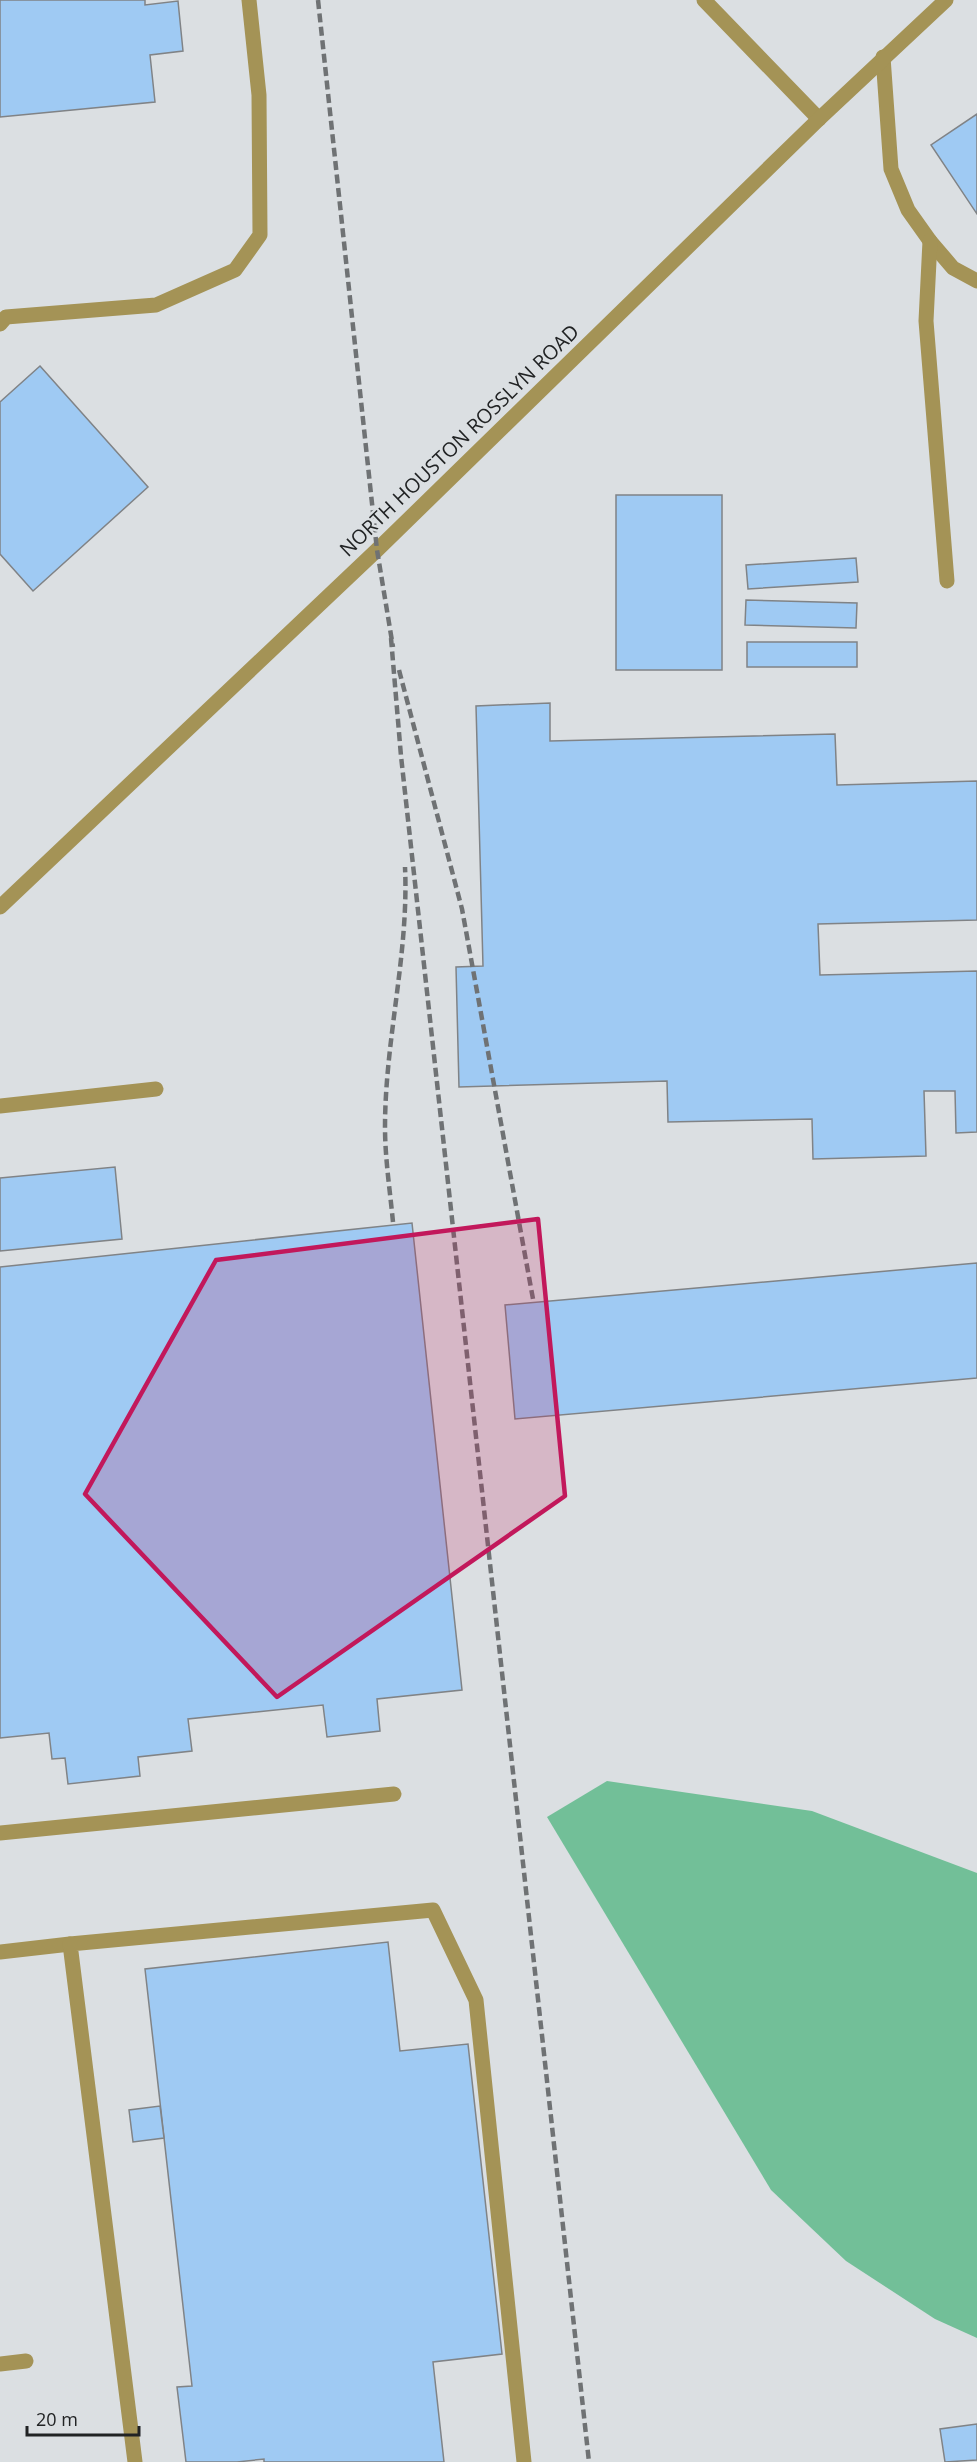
<svg xmlns="http://www.w3.org/2000/svg" width="977" height="2462" font-family="'Open Sans',sans-serif">
  <style>
    .green { fill: #72bf98 }
    .building { fill: #9fcaf3; stroke: #808386; stroke-width: 1.5 }
    .lines { fill: none; stroke-linecap: round; stroke-linejoin: round }
    .service { stroke: #a49356; stroke-width: 15 }
    .tertiary { stroke: #a49356; stroke-width: 15 }
    .rail { stroke: #6f7274; stroke-width: 4.5; stroke-dasharray: 9 4.5; stroke-linecap: butt }
    .marked { fill: #c2185b; fill-opacity: 0.2; stroke: #c2185b; stroke-width: 4.5; stroke-linejoin: round }
    .labels { text-anchor: middle; dominant-baseline: central; stroke-width: 4.5; stroke-linejoin: round; paint-order: stroke }
    .street-label { font-size: 20px; fill: #212324; stroke: #dbdfe2 }
  </style>
  <rect width="100%" height="100%" fill="#dbdfe2"/>
  <path class="green" d="M607 1781 812 1811 977 1873V2338L935 2319 846 2261 771 2190 547 1817Z"/>
  <g class="building">
    <path d="M0 0H145V5L178 1 183 51 150 55 155 102 0 117Z"/>
    <path d="M977 114V214L931 145Z"/>
    <path d="M40 366 148 487 33 591 0 554V402Z"/>
    <rect x="616" y="495" width="106" height="175"/>
    <path d="M856 558 858 582 748 589 746 565Z"/>
    <path d="M746 600 857 603 856 628 745 625Z"/>
    <rect x="747" y="642" width="110" height="25"/>
    <path d="M550 703V741L835 734 837 785 977 781V920L818 924 820 975 977 971V1132L956 1133 955 1091H924L926 1156 813 1159 812 1119 668 1122 667 1081 459 1087 456 967 483 966 476 706Z"/>
    <path d="M115 1167 122 1239 0 1251V1178Z"/>
    <path d="M412 1223 462 1690 377 1699 380 1731 327 1737 323 1705 188 1719 192 1751 138 1757 140 1776 68 1784 65 1758 52 1759 49 1733 0 1738V1267Z"/>
    <path d="M977 1263V1378L515 1419 505 1305Z"/>
    <path d="M388 1942 400 2051 468 2044 502 2354 433 2362 444 2462H264V2459L237 2462H186L177 2387 192 2386 145 1969Z"/>
    <path d="M160 2106 164 2138 133 2142 129 2110Z"/>
    <path d="M977 2424V2460L945 2462 940 2429Z"/>
  </g>
  <g class="lines">
    <g class="service">
      <path d="M704 0 819 119"/>
      <path d="M883 57 891 169 908 210 930 241 953 268 977 281"/>
      <path d="M930 241 926 321 947 581"/>
      <path d="M0 324 6 317 156 305 235 270 260 235 259 95 249 0"/>
      <path d="M0 1106 156 1089"/>
      <path d="M0 1833 394 1794"/>
      <path d="M0 1952 70 1944"/>
      <path d="M0 2364 26 2361"/>
      <path d="M135 2462 70 1944 433 1910 476 2000 524 2462"/>
    </g>
    <path class="tertiary" d="M0 907 377 550 819 119 946 0"/>
    <g class="rail">
      <path d="M318 0 377 550 393 647"/>
      <path d="M391 638 401 756 589 2462"/>
      <path d="M399 670 462 909 533 1299"/>
      <path d="M393 1222C390 1191 385 1158 385 1127 385 1040 409 953 405 867"/>
    </g>
  </g>
  <path class="marked" d="M538 1219 565 1496 277 1697 85 1494 216 1260Z"/>
  <g class="labels">
    <g class="street-label">
      <text transform="translate(459 440) rotate(-44)">NORTH HOUSTON ROSSLYN ROAD</text>
    </g>
  </g>
  <path d="M27 2426v9h112v-9" fill="none" stroke="#212324" stroke-width="3"/>
  <text x="36" y="2426" font-size="18" fill="#212324" stroke="#dbdfe2" stroke-width="4.5" paint-order="stroke">20 m</text>
</svg>
